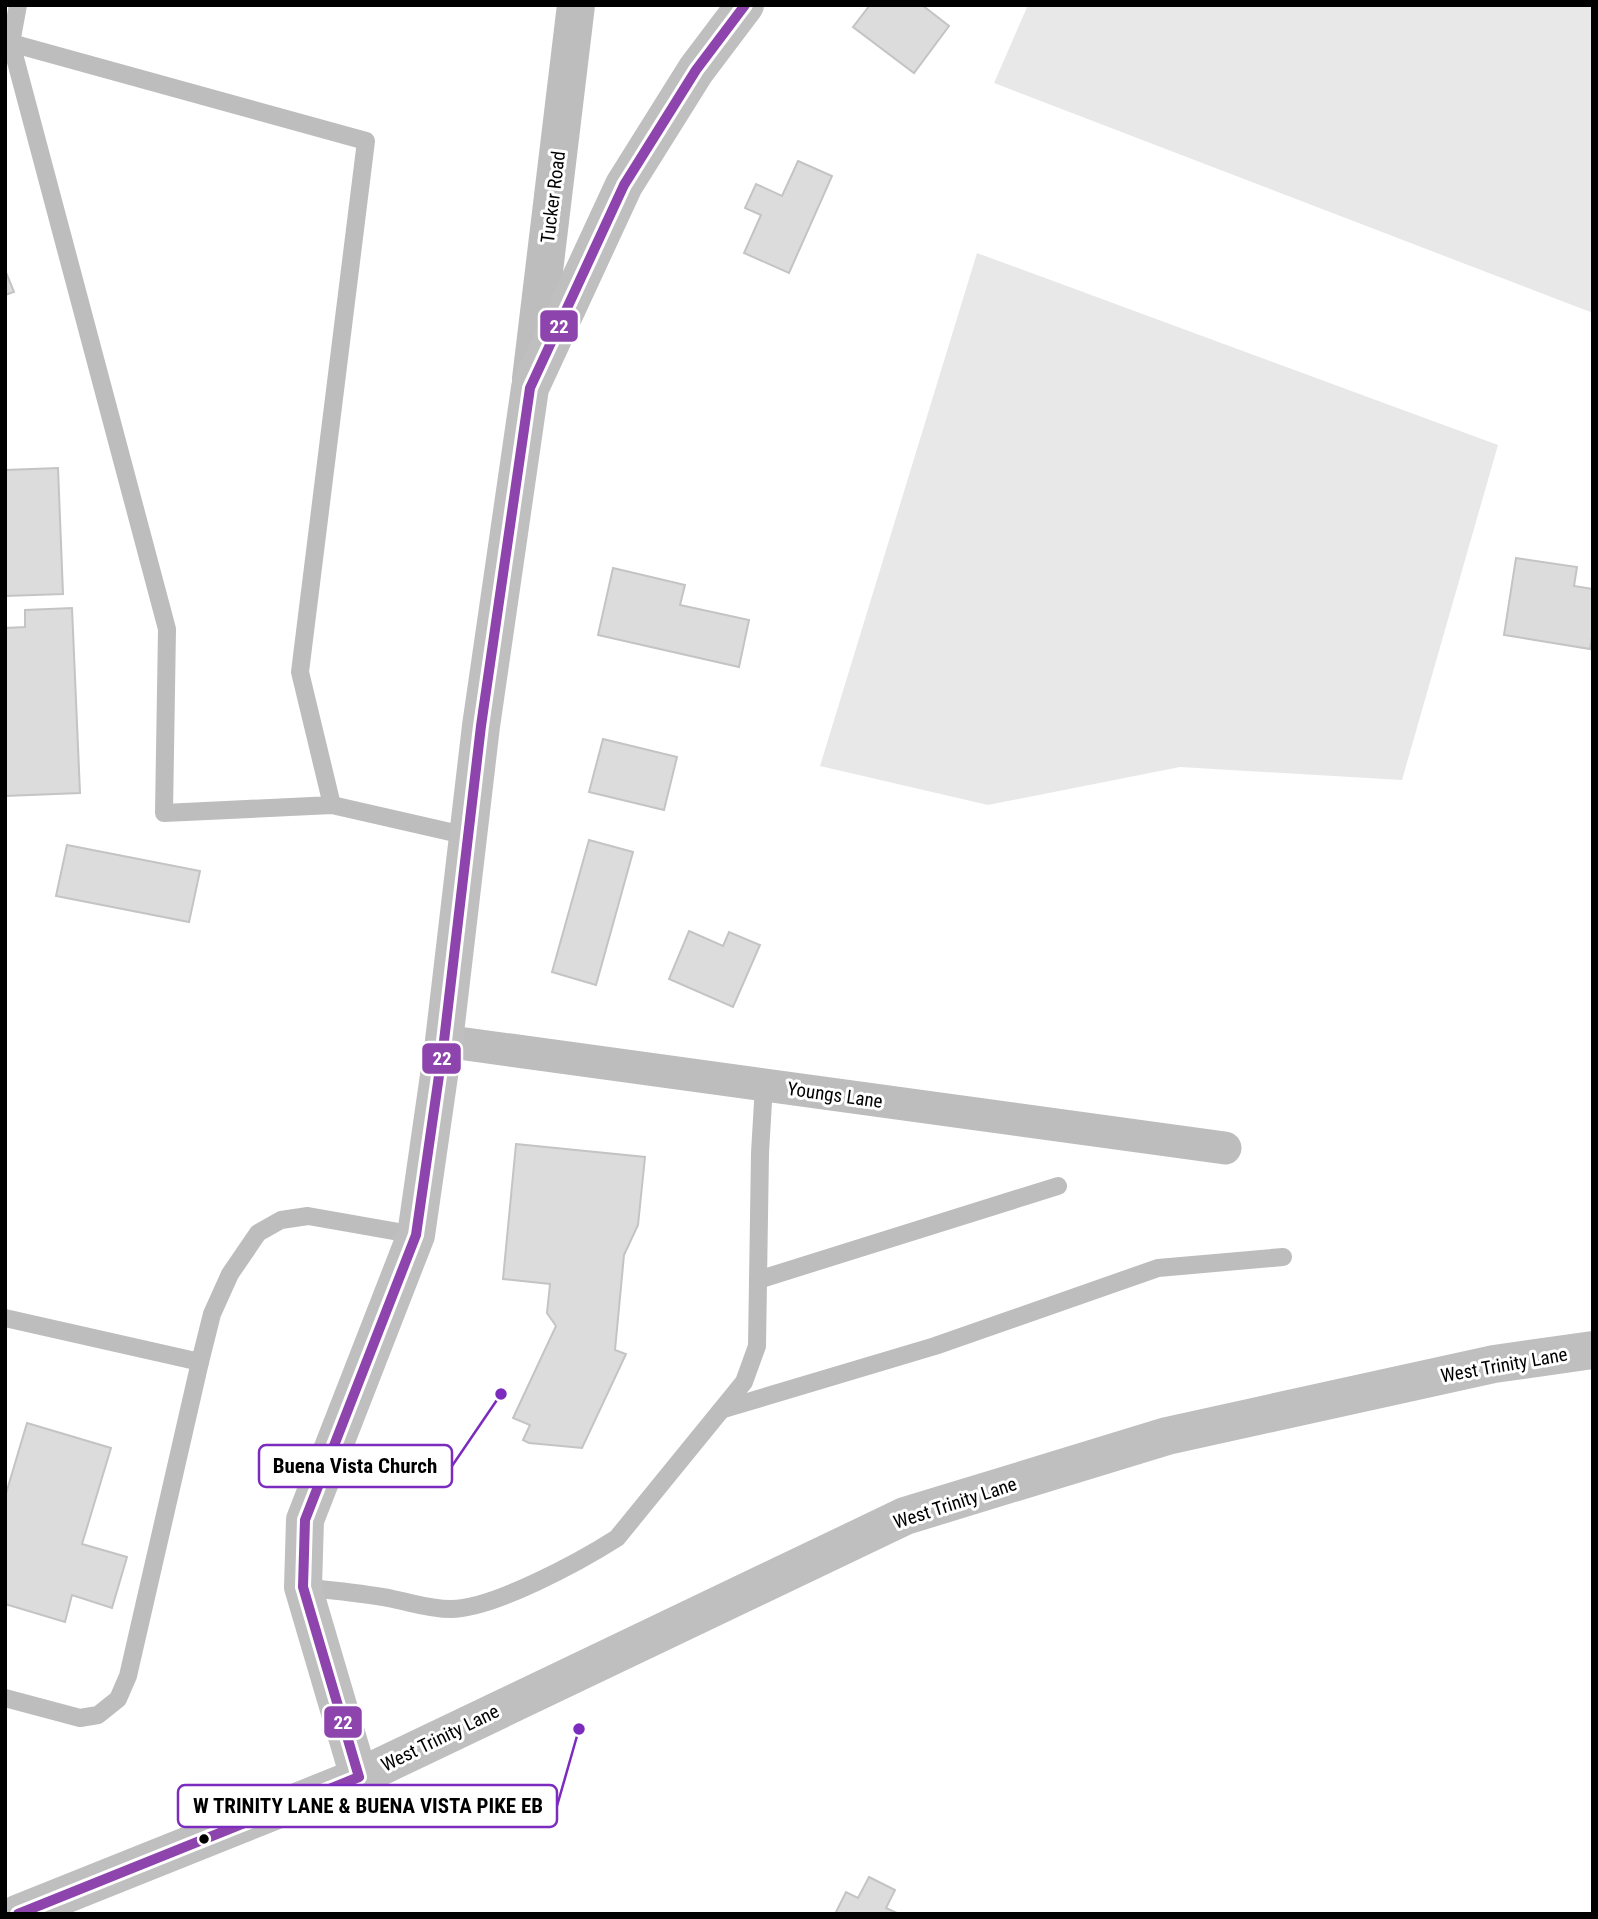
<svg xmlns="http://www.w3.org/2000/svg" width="1598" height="1919" font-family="'Roboto Condensed',sans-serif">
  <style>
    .green { fill: #e8e8e8 }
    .building { fill: #dcdcdc; stroke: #c4c4c4; stroke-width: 2 }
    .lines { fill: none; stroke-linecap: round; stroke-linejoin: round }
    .service { stroke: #bdbdbd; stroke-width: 18 }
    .minor { stroke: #bdbdbd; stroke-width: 33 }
    .tertiary { stroke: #bdbdbd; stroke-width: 38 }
    .secondary { stroke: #bfbfbf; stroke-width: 38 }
    .bus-1-casing { stroke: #fff; stroke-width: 16 }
    .bus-1 { stroke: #8e44ad; stroke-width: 10 }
    .bus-dot { fill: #000; stroke: #fff; stroke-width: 2.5 }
    .labels { text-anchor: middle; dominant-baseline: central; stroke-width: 6; stroke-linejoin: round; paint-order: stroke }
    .street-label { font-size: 19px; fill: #000; stroke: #fff }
    .leader { fill: none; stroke: #7b2cbf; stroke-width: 2.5 }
    .callout-dot { fill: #7b2cbf; stroke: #fff; stroke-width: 2.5 }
    .callout { fill: #fff; stroke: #7b2cbf; stroke-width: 2.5 }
    .callout-label { font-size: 21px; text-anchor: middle; font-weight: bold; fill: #000 }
    .line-badge { stroke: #fff; stroke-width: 2.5 }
    .badge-label { font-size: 19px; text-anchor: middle; font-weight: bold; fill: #fff }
  </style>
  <rect width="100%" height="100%" fill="#fff"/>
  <g class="green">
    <path d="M1028 5H1593V313L994 83Z"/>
    <path d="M977 253 1498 445 1402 780 1180 767 988 805 820 766Z"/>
  </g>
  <g class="building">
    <path d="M870 5H922L949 26 914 73 853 27Z"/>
    <path d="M798 161 832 176 789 273 744 253 761 215 745 208 756 184 782 196Z"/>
    <path d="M5 270 14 292 5 295Z"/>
    <path d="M58 468 63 594 5 596V470Z"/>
    <path d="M1516 558 1577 567 1574 586 1593 589V631L1590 649 1504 635Z"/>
    <path d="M613 568 685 585 680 605 749 620 739 667 598 635Z"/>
    <path d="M72 608 80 793 5 796V628L25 627V610Z"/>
    <path d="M603 739 677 757 664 810 589 792Z"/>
    <path d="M589 840 633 852 596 985 552 972Z"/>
    <path d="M67 845 200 871 189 922 56 896Z"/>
    <path d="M689 931 723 946 729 932 760 945 733 1007 669 979Z"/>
    <path d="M516 1144 645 1157 638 1225 624 1255 615 1350 626 1354 582 1448 529 1443 523 1440 530 1425 513 1418 556 1326 547 1313 550 1284 503 1279Z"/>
    <path d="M27 1423 111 1448 82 1544 127 1557 112 1608 72 1595 65 1622 5 1604V1497Z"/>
    <path d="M869 1877 895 1890 886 1908 899 1914H835L846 1892 858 1898Z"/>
  </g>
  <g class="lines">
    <g class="service">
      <path d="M11 43 18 5"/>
      <path d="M332 805 164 813 167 629 11 43 366 141 300 672 332 805 468 836"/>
      <path d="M758 1280 1058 1186"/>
      <path d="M5 1318 200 1362 212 1314 230 1274 258 1233 281 1220 308 1216 416 1235"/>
      <path d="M724 1409 935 1346 1158 1268 1283 1257"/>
      <path d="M303 1587C333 1591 364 1593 393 1599 413 1603 430 1609 451 1609 493 1609 581 1561 617 1538L744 1382 757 1346 760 1153 764 1085"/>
      <path d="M5 1698 80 1718 98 1715 118 1699 128 1676 200 1362"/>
    </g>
    <path class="minor" d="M444 1041 1225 1148"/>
    <path class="tertiary" d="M531 379 576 5"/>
    <g class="secondary">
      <path d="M359 1777 303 1587 305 1520 416 1235 444 1041 481 726 530 388 624 185 696 70 745 5"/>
      <path d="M17 1914 359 1777 905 1516 1167 1436 1494 1364 1593 1350"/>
    </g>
    <defs>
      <path id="bus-1" d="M18 1914 359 1777 303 1587 305 1520 416 1235 444 1041 481 726 530 388 624 185 696 70 745 5"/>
    </defs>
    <use href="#bus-1" class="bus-1-casing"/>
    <use href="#bus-1" class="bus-1"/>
  </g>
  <circle class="bus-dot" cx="204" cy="1839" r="6"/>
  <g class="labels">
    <g class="street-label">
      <text transform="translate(553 197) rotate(-83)">Tucker Road</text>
      <text transform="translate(835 1095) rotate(8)">Youngs Lane</text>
      <text transform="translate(1504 1365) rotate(-10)">West Trinity Lane</text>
      <text transform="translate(955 1503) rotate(-18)">West Trinity Lane</text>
      <text transform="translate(440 1738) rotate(-26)">West Trinity Lane</text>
    </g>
  </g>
  <path class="leader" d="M501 1394L452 1466M579 1729L557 1806"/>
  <g class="callout-dot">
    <circle cx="501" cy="1394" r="7"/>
    <circle cx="579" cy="1729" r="7"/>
  </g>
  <g class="callout">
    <rect x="259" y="1445" width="193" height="42" rx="7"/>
    <rect x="178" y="1785" width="379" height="42" rx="7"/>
  </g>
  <g class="callout-label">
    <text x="355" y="1473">Buena Vista Church</text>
    <text x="368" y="1813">W TRINITY LANE &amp; BUENA VISTA PIKE EB</text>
  </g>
  <g class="line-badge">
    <rect x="539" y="309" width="40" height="34" rx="7" fill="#8e44ad"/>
    <rect x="421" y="1042" width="41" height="33" rx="7" fill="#8e44ad"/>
    <rect x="323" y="1705" width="40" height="34" rx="7" fill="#8e44ad"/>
  </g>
  <g class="badge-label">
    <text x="559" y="333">22</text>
    <text x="442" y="1065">22</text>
    <text x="343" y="1729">22</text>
  </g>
  <rect width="1598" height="1919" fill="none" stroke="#000000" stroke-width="14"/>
</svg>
